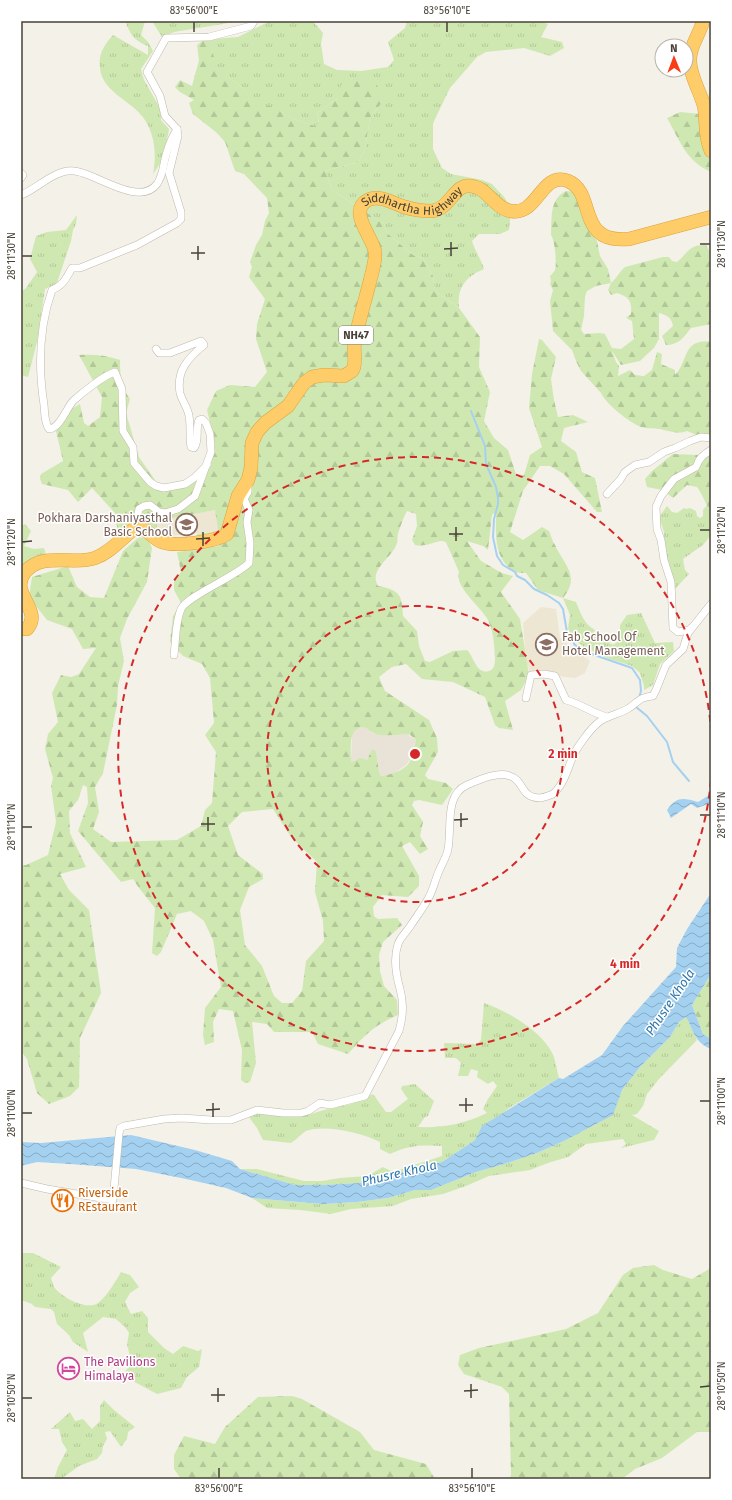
<svg xmlns="http://www.w3.org/2000/svg" width="732" height="1500" font-family="'Fira Sans',sans-serif">
  <style>
    .residential { fill: #e8e3d6 }
    .education { fill: #ede6d2 }
    .grass { fill: url(#grass-tufts) }
    .forest { fill: url(#forest-firs); fill-rule: evenodd }
    .water { fill: url(#water-waves) }
    .lines { fill: none; stroke-linecap: round; stroke-linejoin: round }
    .stream { stroke: #a5d1f1; stroke-width: 2 }
    .street-casing { stroke: #c0b9ab; stroke-width: 8 }
    .highway-casing { stroke: #dea239; stroke-width: 14 }
    .street { stroke: #fff; stroke-width: 7 }
    .highway { stroke: #fecd6a; stroke-width: 13 }
    .ticks { fill: none; stroke: #484137; stroke-width: 1.5 }
    .ring { fill: none; stroke: #d62828; stroke-width: 2; stroke-dasharray: 7 5 }
    .labels { text-anchor: middle; dominant-baseline: central; stroke-width: 3; stroke-linejoin: round; paint-order: stroke }
    .shield { fill: #fff; stroke: #7f7a73; stroke-width: 1 }
    .shield-label { font-size: 11px; font-weight: bold; fill: #484137 }
    .street-label { font-size: 12px; fill: #484137; stroke: #fff }
    .education-label { font-size: 12px; fill: #785e54; stroke: #fff; text-anchor: end }
    .food-label { font-size: 12px; fill: #c56008; stroke: #fff; text-anchor: start }
    .hotel-label { font-size: 12px; fill: #b23c85; stroke: #fff; text-anchor: start }
    .water-label { font-size: 13px; font-style: italic; fill: #2e77ad; stroke: #fff }
    .centre { fill: #d62828; stroke: #fff; stroke-width: 2 }
    .ring-label { font-size: 12px; text-anchor: middle; font-weight: bold; fill: #d62828; stroke: #fff; stroke-width: 3; stroke-linejoin: round; paint-order: stroke }
    .neatline { fill: none; stroke: #484137; stroke-width: 1.5 }
    .ticks-label { font-size: 10px; text-anchor: middle; fill: #484137 }
  </style>
  <defs>
    <pattern id="grass-tufts" width="24" height="20" patternUnits="userSpaceOnUse"><rect width="24" height="20" fill="#cfe8b1"/><path d="M3 7l-1-3M5 7V3M7 7l1-3M15 17l-1-3M17 17v-4M19 17l1-3" fill="none" stroke="#b3c899"/></pattern>
    <pattern id="forest-firs" width="22" height="20" patternUnits="userSpaceOnUse"><rect width="22" height="20" fill="#cfe8b1"/><path d="M5 1l3.5 6h-7zM16 11l3.5 6h-7z" fill="#b3c899"/></pattern>
    <pattern id="water-waves" width="16" height="10" patternUnits="userSpaceOnUse"><rect width="16" height="10" fill="#a5d1f1"/><path d="M0 5q4-4 8 0t8 0" fill="none" stroke="#88abc4"/></pattern>
  </defs>
  <rect width="100%" height="100%" fill="#f4f1e8"/>
  <path class="residential" d="M362 727H367L374 734H409V736L416 740 412 750V757L406 765 393 774 381 776 379 772 376 751 372 749 367 760 352 762 351 761 352 736 354 731 357 728Z"/>
  <g class="education">
    <path d="M215 510 218 531 170 536 156 532 157 518H173L180 516Z"/>
    <path d="M541 607 556 609 560 638 590 661 585 673 575 678 555 676 531 675 526 661 523 623Z"/>
  </g>
  <g class="grass">
    <path d="M125 21H145L141 35 148 42 153 51 141 69 144 80 160 108 161 120 169 129 164 158 153 174C157 155 155 131 141 115 128 99 102 91 100 68 98 54 104 45 113 35L148 55V46C133 40 131 35 125 21Z"/>
    <path d="M152 21H241L174 32 162 37Z"/>
    <path d="M270 21H313L323 33 321 44 324 64 337 70 361 71 388 67 394 60 388 42 405 28 407 21H539L548 24 541 37 562 42 564 48 550 56 524 48 486 52 477 57 450 88 435 119 433 124V149L442 168 451 174 482 180 492 184 505 198 511 211 509 230 500 234H479L472 241C475 251 481 259 484 269 465 277 457 288 459 308L435 291 433 276 423 258 413 255 387 233 384 224 332 190 325 171 358 162 365 149 370 118 383 101 338 98 317 113 319 123 315 126 291 118 274 108 255 104 242 87 217 70 212 50V39L238 37Z"/>
    <path d="M77 215 76 224 73 230 71 241 57 283 45 289 37 342 28 377 21 375V313L23 311 21 307V292L26 288 37 272 30 259 36 236 47 232 66 230Z"/>
    <path d="M707 505 711 511V535L703 545 683 559 685 570 689 574 674 590 664 544V532L659 517 667 506 672 512 677 513 684 508 686 509 690 508 696 511 697 516 700 518 703 516V510Z"/>
    <path d="M25 524 31 531 24 546 34 549 44 548 47 558 21 570V526Z"/>
    <path d="M563 598 576 602C581 614 584 624 595 630L593 635 602 638 613 645 620 640V625L627 615 641 613 655 643 673 642 674 651 660 664 653 685 644 690V686L640 673 632 666 607 658 584 647 572 638 568 628 570 615Z"/>
    <path d="M484 1003C508 1011 545 1033 554 1057 556 1064 557 1071 559 1078L509 1108 475 1140 442 1162 359 1183 322 1185H295L240 1169H257L304 1181H322L340 1178 367 1176 383 1167 393 1172 442 1156V1146C422 1145 409 1145 390 1154L380 1149V1142C362 1133 326 1124 306 1131 301 1134 296 1140 291 1143L263 1140 257 1128 249 1117 257 1114 286 1117 304 1116 324 1110 351 1104 373 1094 386 1112H391L408 1099 401 1089 402 1086 415 1084 434 1101 428 1116 425 1117 418 1127C445 1128 463 1124 487 1113L483 1109 488 1099 497 1086 493 1081 488 1084 477 1077 478 1071 471 1069 468 1076H458L461 1063 456 1058H445L444 1043 477 1044 481 1040Z"/>
    <path d="M686 1016 697 1040 659 1079 647 1094 643 1106 637 1114 632 1115 659 1131 654 1140 621 1148 626 1144 623 1139 586 1144 568 1157 548 1163 530 1170 489 1176 466 1186 443 1194 411 1199 393 1206 351 1209 331 1214 300 1210 267 1208 252 1198 323 1204 357 1202 388 1198 415 1190H431L476 1172 501 1165 537 1153 564 1141 612 1115 622 1090 640 1067 670 1037 679 1022Z"/>
    <path d="M21 1253H33L61 1267 51 1278C52 1281 53 1284 54 1287 61 1297 87 1311 98 1303 108 1295 115 1282 121 1272L130 1275 139 1287 130 1293 125 1302 131 1314 142 1311 148 1318V1332L164 1348 173 1354 183 1346 198 1351 202 1349 199 1367 187 1377 181 1388 157 1394 129 1379 122 1378 127 1369 132 1365 127 1344 129 1333 125 1327 116 1319 103 1317 83 1333 88 1352 73 1342 69 1335 57 1324 54 1312 51 1309 35 1307 32 1304 21 1300Z"/>
    <path d="M104 1400 114 1410 135 1427 128 1432 127 1439 121 1447 110 1431 105 1432 107 1439 103 1446 102 1453 97 1459 79 1466 61 1479H54L58 1467 67 1450 62 1442 59 1429H51L70 1412 75 1421 83 1419 92 1429 100 1421V1406Z"/>
  </g>
  <g class="forest">
    <path d="M205 39H212V50L218 70 242 87 255 103 274 107 291 118 315 126 319 122 317 113 338 98 342 83 357 79 376 82 383 101 370 118 365 149 358 162 325 171 332 190 384 224 387 233 413 255 423 258 433 276 435 291 459 308 480 337 479 367 490 392 484 421 494 438 508 450 517 477 524 475 530 455 542 447 529 408 532 374 539 339 542 340 556 357 551 379 554 400 558 417 573 415 588 422 564 428 561 441 576 452 582 472 595 478 602 512H597L564 474 550 466H540L523 491 510 532 523 540 542 527 549 531C551 535 552 541 555 545 564 565 581 576 563 598L538 590 526 573C522 573 517 573 514 571 493 558 496 533 496 512L492 515 488 550 483 546 467 541 481 561 502 573 513 576 501 592 520 619 529 675 521 690 505 701 513 730 499 728 495 725 485 697 453 682 422 679 406 664 392 667 379 677 385 691 429 720 437 738 438 752 425 775 428 779 446 783 453 789 442 805 419 800 414 801 412 805 423 822 420 836 428 849 420 854 410 842 402 846 419 876V886L408 897 382 895 373 907 374 916 378 919 397 918 402 925 383 942 379 955 380 971 384 986 397 1000 398 1015C373 1026 366 1034 348 1054L318 1044 312 1032H274L267 1024 252 1022 256 1063 250 1082 245 1083 241 1080 242 1050 233 1011 219 1009 213 1022 214 1042 205 1045 203 1035 205 1008 221 987 213 940 204 921 191 911 177 914 161 952 157 956 152 953 155 908 139 888 133 879 121 882 78 831 88 803 87 787 83 785 78 800 69 811 70 833 86 867 60 874 69 890 89 910 101 993 80 1038 79 1087 70 1096 49 1104 37 1093 27 1059 21 1051V865H26L48 855 56 822 51 786 53 778 45 749 48 734 58 722 52 693 61 675 71 677 79 674 96 648 83 649 72 629 47 620 29 597 32 577 68 566 77 587 90 597 104 598 123 551 139 537 148 539 152 548 147 582 127 619 120 638 124 661 118 686 117 705 103 773 95 787 99 812 93 829 111 842 177 840 201 826 205 810 212 803 216 752 205 735 214 723 210 678 202 664 183 656 170 642 173 616 181 603 174 590V580L181 572 177 552 219 546 218 539H197V534L218 531 215 510 173 518H158L156 532 141 528 123 537 118 533 115 513 92 488 78 502 68 490 42 484 40 479 41 474 63 461 56 431 71 409 80 404 84 423 88 426 100 417 102 397 79 355C93 354 107 355 120 360 120 375 121 387 130 399L126 413 139 457 162 490 186 486 210 464 215 444 207 410 216 391 230 385 255 387 267 372 256 339 257 324 265 299 249 277 252 267 250 262 256 245 262 235 265 221 269 213 267 198 244 174 235 171 225 142 217 133 193 114 189 103 194 100 180 92 175 87 180 80 192 86 199 60 197 45ZM407 511 416 514 417 526 412 540 415 545C429 548 438 538 446 542L459 572C454 587 481 607 488 620 494 633 494 644 495 658 495 663 495 669 489 671 476 675 474 656 467 650L453 651 430 662 425 661 419 646 417 631 403 616C402 595 400 590 378 586 368 569 393 558 397 543 398 540 397 537 398 534 399 530 405 514 407 511ZM362 727C368 727 370 732 376 734 387 737 398 734 409 734L416 740C414 746 413 750 412 756 409 770 393 774 381 776L379 772 376 751 372 749 367 760 360 758 352 762 351 761C351 749 348 729 362 727ZM273 809 291 837 317 862 315 892 323 921 324 941 306 961 302 991 292 1003H282L274 996 262 966 245 945 240 910 249 887 263 879V874L238 855 228 826 242 812Z"/>
    <path d="M711 84V172C686 161 680 141 667 118L680 112 700 114 706 106Z"/>
    <path d="M566 191 576 192 590 228 597 241 600 256 608 269 611 283C617 278 619 272 625 267L663 257H669L672 261 677 262C688 253 689 244 706 245L711 254V324L691 328C684 337 679 345 666 345L662 336 673 326C672 318 667 315 659 313V339L654 348 640 361 621 365 612 351 616 362 619 366 618 376 630 370 635 375 644 376 652 370 657 352 662 354 661 364 675 370V375C689 361 682 338 711 342V436H699L687 431C678 435 669 431 660 429 654 428 647 429 641 427 630 423 606 404 601 393L581 371 576 361 572 350 553 331 550 301 553 290 550 284 551 281 550 276C552 274 554 272 555 270 557 265 555 240 551 235 552 219 549 199 566 191ZM611 283 608 290 611 295 617 293C629 297 632 301 631 314L626 318 632 321 634 339 621 349 612 348 605 334 600 333 584 334 581 330 584 316 585 296 587 291 596 286Z"/>
    <path d="M711 448V511C705 504 703 495 697 487L687 485 673 498 662 490 647 487 645 479 652 471 673 454 700 455Z"/>
    <path d="M711 974V1039L703 1034 692 1005Z"/>
    <path d="M654 1265 663 1270 692 1279 711 1268V1432H697L662 1458 635 1469 622 1479H509L511 1475 509 1394 502 1387 464 1374 458 1365 460 1355 479 1348 566 1329 598 1313 623 1275 633 1268Z"/>
    <path d="M292 1396 302 1399 360 1432 374 1450 426 1464 435 1479H181L174 1469V1455L184 1436 215 1444 225 1427 258 1397Z"/>
  </g>
  <g class="water">
    <path d="M711 794V803L697 808 691 804 671 818 667 810C677 796 683 798 698 802Z"/>
    <path d="M711 893V974L692 1005 703 1034 711 1039V1049C694 1042 694 1031 686 1017L679 1022 670 1037 640 1067 622 1090 613 1115 564 1141 537 1153 501 1165 476 1172 431 1190H415L388 1198 357 1202 323 1204 252 1198 226 1188 186 1179 136 1169 70 1164 37 1162 21 1166V1142L41 1143 131 1135 195 1150 232 1161 240 1169 295 1185H322L359 1183 442 1162 475 1140 482 1126 559 1078 563 1079 602 1055 623 1026 676 967 677 948 687 929Z"/>
  </g>
  <g class="lines">
    <g class="stream">
      <path d="M471 411 485 446 486 464 496 487 498 498V504L494 519 493 537 497 556 503 565 515 572 517 576 525 580 534 589 547 595 559 603 563 609 568 638 574 642V644L583 651 632 668 640 680 641 691 639 698"/>
      <path d="M636 706V707L647 716 667 742 673 762 689 781"/>
    </g>
    <defs>
      <g id="street">
        <path d="M21 173 23 175 21 178"/>
        <path d="M21 195C37 189 55 169 74 171 94 172 139 208 157 184 164 174 163 163 167 152 169 144 173 136 177 129"/>
        <path d="M207 465 194 478 185 484 164 488 156 486 150 482 134 463 133 447 123 431 122 389 115 372C104 375 82 393 73 401 66 409 60 428 49 429 44 421 45 414 44 405 38 366 39 327 52 290 64 285 66 278 72 268H80L137 245 177 223 181 219V212L169 173 178 136 177 129 165 116 160 96 147 72 166 38 209 37 251 26 254 21"/>
        <path d="M607 494 620 480 625 472 635 465 649 462 664 452 675 448 690 441 701 437 711 438"/>
        <path d="M135 528 139 509 144 506 150 505 159 512 165 513 178 509 195 496 211 452 210 434 206 423 202 419 199 420C195 429 200 440 194 448L191 447C189 437 191 427 189 416 188 408 182 401 180 393 176 371 188 358 204 345L203 343 201 341 170 353H159L156 349"/>
        <path d="M691 628 689 630 678 632 673 628 671 582 664 560 661 540 657 529 656 507 661 496 674 479 696 467C699 458 703 455 711 450"/>
        <path d="M174 655C176 640 175 623 181 609 187 596 235 577 249 563L250 543 247 522 249 510 244 499 248 492V484"/>
        <path d="M526 698 531 675 544 674 555 676 566 700C581 704 592 713 607 717"/>
        <path d="M21 1183 47 1189 113 1200 119 1134 120 1128 124 1126 164 1119 182 1118 211 1120H231L257 1110 283 1113H301L308 1111 320 1103 330 1105 365 1096 399 1031C403 1017 404 1003 400 989 396 975 393 959 398 944 401 936 407 932 411 925 417 916 423 908 428 899 433 891 435 880 439 871 442 864 447 856 448 849 452 829 444 795 467 785 479 780 498 771 510 776 524 780 520 798 540 798 545 797 550 796 554 793 564 784 568 768 573 756 578 746 590 729 599 722 608 715 620 714 629 708 639 701 640 697 653 696L656 690 666 665 683 649 688 633 711 604"/>
      </g>
      <g id="highway">
        <path d="M703 21C700 34 690 45 690 59 689 74 700 91 704 106 707 121 704 136 711 151"/>
        <path id="s1" d="M21 629H27C44 610 8 593 25 572 43 551 73 566 95 558 111 552 122 538 135 528 146 525 152 539 162 542 175 547 215 542 227 534L238 496 248 480 251 468 252 443 257 432 265 423 288 406 304 383 312 377 324 375 344 376 352 371 354 367C356 358 353 349 355 340 359 320 365 301 370 281 372 272 376 261 375 252 373 237 347 211 368 200 379 194 394 204 405 207 414 210 423 211 432 211 450 209 455 183 471 186 488 188 495 209 511 211 538 216 541 171 568 181 597 193 575 244 629 239L711 217"/>
      </g>
    </defs>
    <use href="#street" class="street-casing"/>
    <use href="#highway" class="highway-casing"/>
    <use href="#street" class="street"/>
    <use href="#highway" class="highway"/>
  </g>
  <path class="ticks" d="M194 22V32M447 22V32M451 242V256M700 244H710M198 246V260M444 249 458 248M191 253H205M22 256H32M456 527V541M700 530H710M203 532V546M449 534H463M196 539 210 538M22 542 32 541M461 813V827M700 815H710M208 817V831M454 820 468 819M201 824H215M22 827H32M466 1098V1112M700 1101H710M213 1103V1117M459 1105H473M206 1110 220 1109M22 1113H32M471 1384V1398M700 1387 710 1386M218 1388V1402M464 1391 478 1390M211 1395H225M22 1398H32M219 1468V1478M472 1468V1478"/>
  <g class="ring">
    <circle cx="415" cy="754" r="148"/>
    <path d="M711 780A297 297 0 1 1 711 728"/>
  </g>
  <defs>
    <symbol id="school-ring" viewBox="-11 -11 22 22"><circle r="9.5" fill="#fff" stroke="#8d6e63" stroke-width="1.5"/><path d="M0-5L7-2L0 1L-7-2ZM-4 1L0 2.5L4 1V4Q0 6-4 4Z" fill="#8d6e63"/></symbol>
    <symbol id="university-ring" viewBox="-11 -11 22 22"><circle r="9.5" fill="#fff" stroke="#8d6e63" stroke-width="1.5"/><path d="M0-5L7-2L0 1L-7-2ZM-4 1L0 2.5L4 1V4Q0 6-4 4Z" fill="#8d6e63"/></symbol>
    <symbol id="restaurant-ring" viewBox="-11 -11 22 22"><circle r="9.5" fill="#fff" stroke="#e8710a" stroke-width="1.5"/><path d="M-5-6h1v4h1v-4h1v4h1v-4h1v5L-1.5 .5V6h-2V.5L-5-1ZM5-6V6H3V1.5H1.5Q1.5-4 5-6Z" fill="#e8710a"/></symbol>
    <symbol id="hotel-ring" viewBox="-11 -11 22 22"><circle r="9.5" fill="#fff" stroke="#d1479c" stroke-width="1.5"/><path d="M-6-4.5h1.5V1H6V5H4.5V3h-9V5H-6ZM-4 0a1.8 1.8 0 1 1 3.6 0ZM.5 0V-2.5h3Q6-2.5 6 0Z" fill="#d1479c"/></symbol>
  </defs>
  <g fill-rule="evenodd">
    <use href="#school-ring" x="174" y="512" width="25" height="25"/>
    <use href="#university-ring" x="534" y="632" width="25" height="25"/>
    <use href="#restaurant-ring" x="50" y="1188" width="25" height="25"/>
    <use href="#hotel-ring" x="56" y="1356" width="25" height="25"/>
  </g>
  <g class="labels">
    <rect class="shield" x="339" y="326" width="34" height="18" rx="3"/>
    <g class="shield-label">
      <text x="356" y="335">NH47</text>
    </g>
    <g class="street-label">
      <text stroke="none"><textPath href="#s1" startOffset="746">Siddhartha Highway</textPath></text>
    </g>
    <g class="education-label">
      <text x="172" y="518">Pokhara Darshaniyasthal<tspan x="172" dy="14">Basic School</tspan></text>
      <text x="562" y="637" text-anchor="start">Fab School Of<tspan x="562" dy="14">Hotel Management</tspan></text>
    </g>
    <g class="food-label">
      <text x="78" y="1193">Riverside<tspan x="78" dy="14">REstaurant</tspan></text>
    </g>
    <g class="hotel-label">
      <text x="84" y="1362">The Pavilions<tspan x="84" dy="14">Himalaya</tspan></text>
    </g>
    <g class="water-label">
      <text transform="translate(670 1002) rotate(-56)">Phusre Khola</text>
      <text transform="translate(399 1173) rotate(-13)">Phusre Khola</text>
    </g>
  </g>
  <circle cx="415" cy="754" r="6" class="centre"/>
  <g class="ring-label">
    <text x="563" y="758">2 min</text>
    <text x="625" y="968">4 min</text>
  </g>
  <rect width="732" height="1500" fill="none" stroke="#ffffff" stroke-width="44"/>
  <g transform="translate(674 58) rotate(359)"><circle r="19" fill="#ffffff" stroke="#b6b3af"/>
  <path d="M0-3L7 15L0 10L-7 15Z" fill="#fa3c19"/>
  <text y="-6" font-size="11" font-weight="bold" text-anchor="middle" fill="#484137">N</text>
  </g>
  <rect x="22" y="22" width="688" height="1456" class="neatline"/>
  <g class="ticks-label">
    <text x="194" y="14">83°56'00"E</text>
    <text x="447" y="14">83°56'10"E</text>
    <text transform="translate(721 244) rotate(-90)" y="4">28°11'30"N</text>
    <text transform="translate(11 256) rotate(-90)" y="4">28°11'30"N</text>
    <text transform="translate(721 530) rotate(-90)" y="4">28°11'20"N</text>
    <text transform="translate(11 542) rotate(-90)" y="4">28°11'20"N</text>
    <text transform="translate(721 815) rotate(-90)" y="4">28°11'10"N</text>
    <text transform="translate(11 827) rotate(-90)" y="4">28°11'10"N</text>
    <text transform="translate(721 1101) rotate(-90)" y="4">28°11'00"N</text>
    <text transform="translate(11 1113) rotate(-90)" y="4">28°11'00"N</text>
    <text transform="translate(721 1386) rotate(-90)" y="4">28°10'50"N</text>
    <text transform="translate(11 1398) rotate(-90)" y="4">28°10'50"N</text>
    <text x="219" y="1492">83°56'00"E</text>
    <text x="472" y="1492">83°56'10"E</text>
  </g>
</svg>
